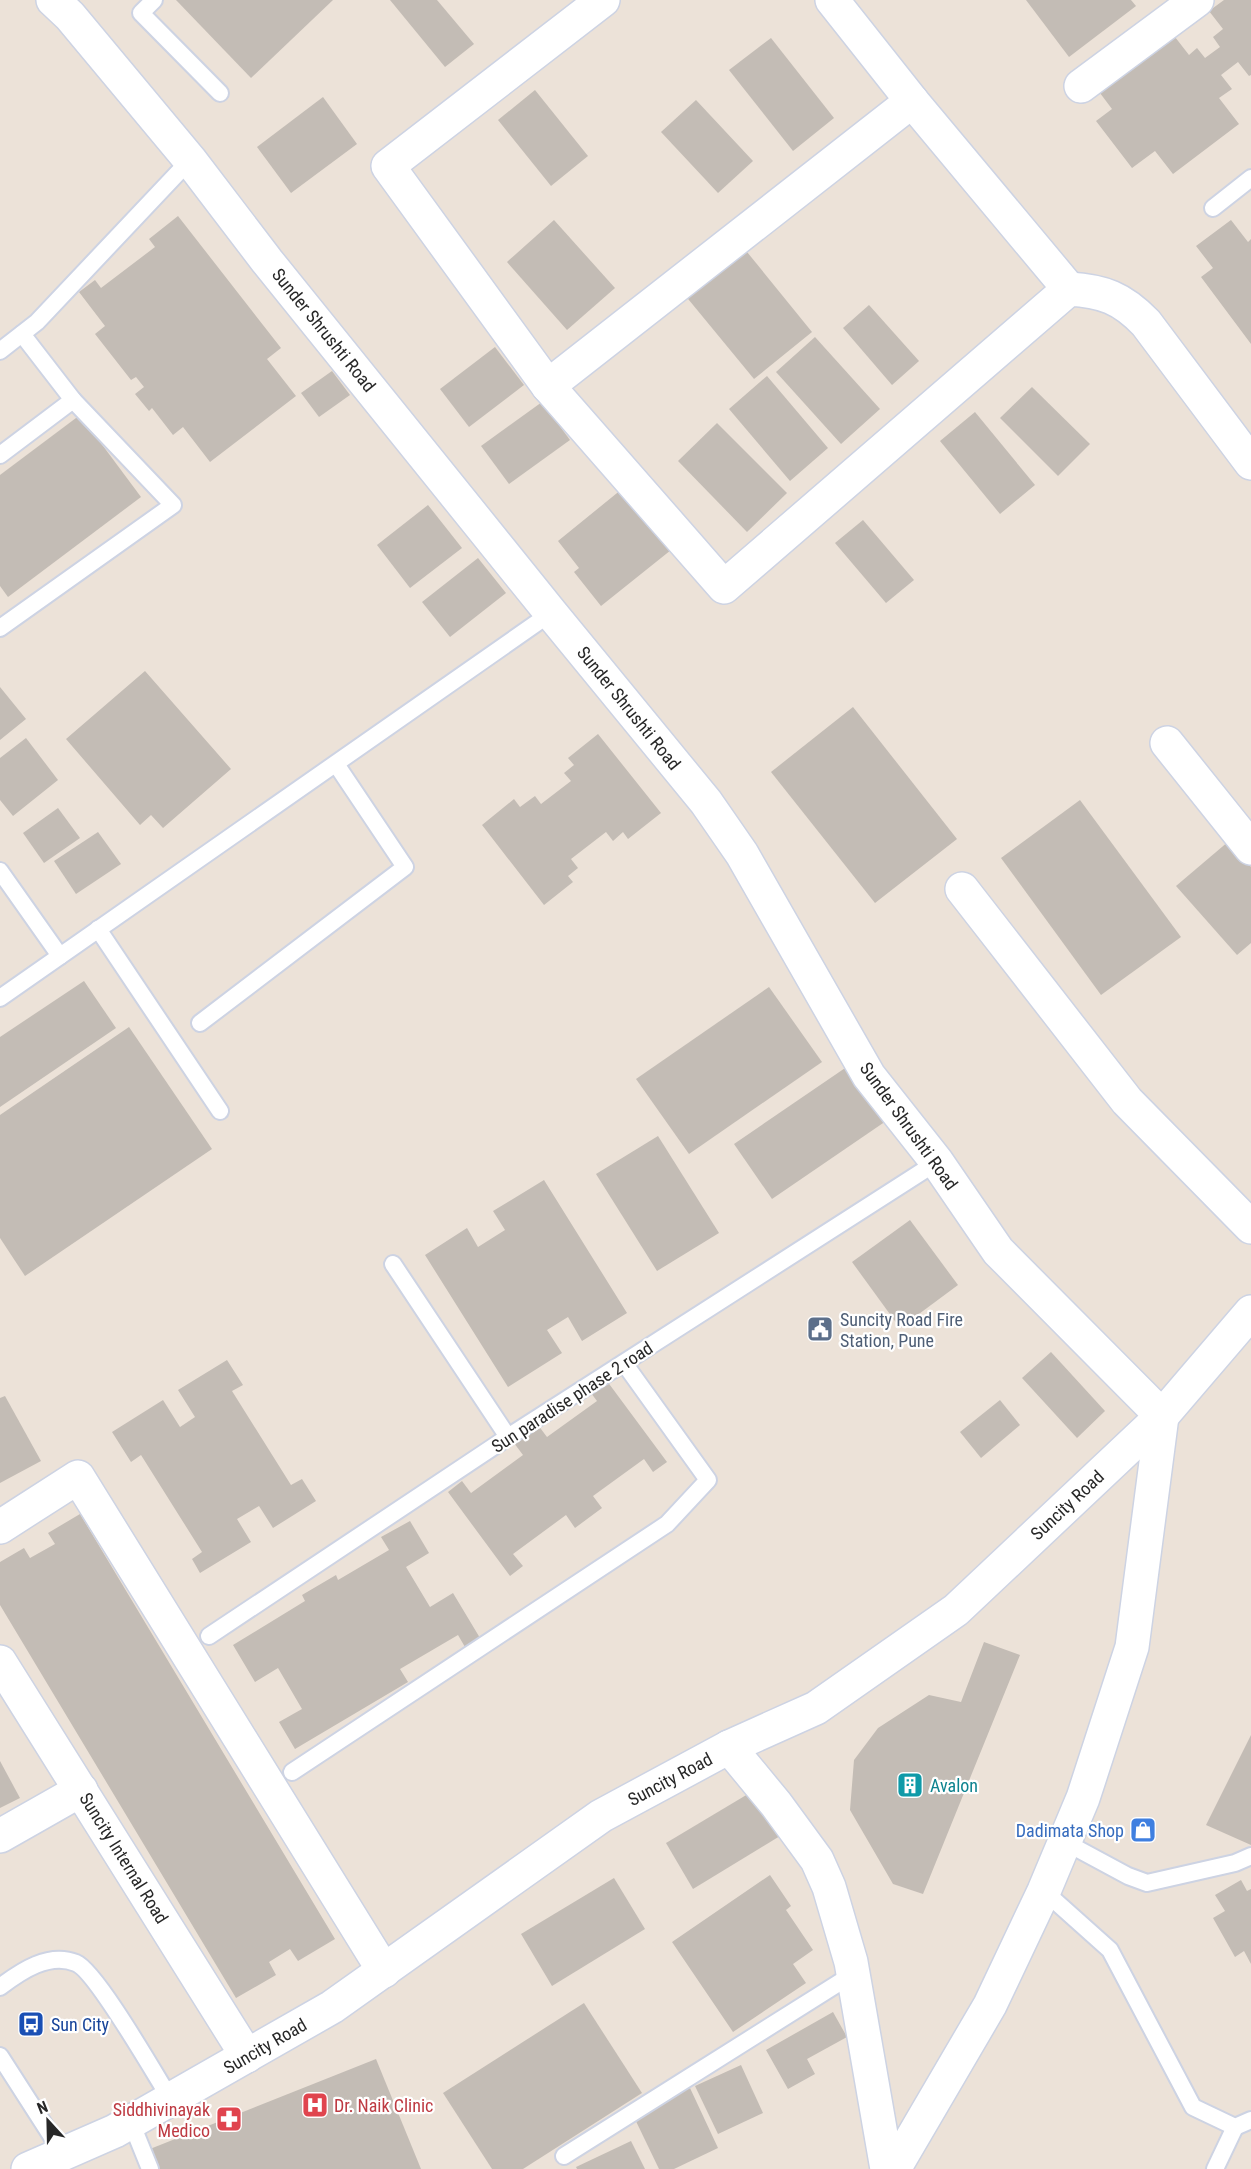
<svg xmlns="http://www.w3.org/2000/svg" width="1251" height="2169" font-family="'Roboto Condensed',sans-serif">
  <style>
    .building { fill: #c3bcb5 }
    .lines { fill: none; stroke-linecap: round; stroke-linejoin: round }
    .service-casing { stroke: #cdd3e3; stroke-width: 20 }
    .minor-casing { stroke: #cdd3e3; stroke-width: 36 }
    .tertiary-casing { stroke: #cdd3e3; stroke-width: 36 }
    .service { stroke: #fff; stroke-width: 16 }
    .minor { stroke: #fff; stroke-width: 33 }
    .tertiary { stroke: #fff; stroke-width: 33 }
    .labels { text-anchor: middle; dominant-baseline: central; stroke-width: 4.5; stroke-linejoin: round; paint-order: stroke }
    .street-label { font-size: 18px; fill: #282828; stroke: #fff }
    .service-label { font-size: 18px; fill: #4e5e75; stroke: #fff; text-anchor: start }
    .culture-label { font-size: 18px; fill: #0d838f; stroke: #fff; text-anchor: start }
    .shop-label { font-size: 18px; fill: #366cbe; stroke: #fff; text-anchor: end }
    .transit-label { font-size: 18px; fill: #164399; stroke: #fff; text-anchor: start }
    .health-label { font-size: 18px; fill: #be3a42; stroke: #fff; text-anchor: start }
  </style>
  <rect width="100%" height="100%" fill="#ece2d8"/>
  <g class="building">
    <path d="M176 0H333L251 78Z"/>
    <path d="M390 0H437L474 44 445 67Z"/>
    <path d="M1026 0H1131L1136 6 1069 57Z"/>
    <path d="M1224 0H1251V75L1249 76 1238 62 1221 75 1232 89 1219 98 1239 124 1173 174 1155 151 1132 168 1096 121 1112 109 1100 93 1175 37 1189 55 1197 48 1205 58 1220 47 1213 37 1223 29 1209 11Z"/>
    <path d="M771 38 834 118 793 151 729 70Z"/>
    <path d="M535 90 588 156 551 186 498 120Z"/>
    <path d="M323 97 357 144 291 193 257 147Z"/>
    <path d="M696 100 753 161 718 193 661 132Z"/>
    <path d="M178 216 281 348 267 359 296 396 210 462 183 427 173 435 152 408 149 411 135 394 144 387 136 377 131 380 95 334 105 326 79 292 95 280 101 288 155 247 149 239Z"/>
    <path d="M554 220 615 288 567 330 507 262Z"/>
    <path d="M1231 220 1248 242 1251 239V344L1201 277 1213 268 1196 246Z"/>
    <path d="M743 247 812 332 754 379 684 294Z"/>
    <path d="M869 305 919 361 892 385 843 328Z"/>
    <path d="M815 337 880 409 841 444 776 372Z"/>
    <path d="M495 347 524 385 469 427 440 389Z"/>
    <path d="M332 371 350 395 319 417 301 393Z"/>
    <path d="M767 376 828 448 790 481 729 409Z"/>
    <path d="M1032 387 1090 444 1058 476 1000 418Z"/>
    <path d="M542 402 570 440 509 484 481 446Z"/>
    <path d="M975 412 1035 485 1000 514 940 441Z"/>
    <path d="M80 415 141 497 8 597 0 586V475Z"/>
    <path d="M717 423 787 493 747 532 678 461Z"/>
    <path d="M622 489 671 550 601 606 574 572 579 568 558 541Z"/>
    <path d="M428 505 462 548 410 588 377 545Z"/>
    <path d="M863 520 914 580 886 603 835 543Z"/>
    <path d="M478 558 506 593 450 637 422 602Z"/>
    <path d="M145 671 231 769 163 828 151 815 140 825 66 739Z"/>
    <path d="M0 687 26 719 0 740Z"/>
    <path d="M853 707 957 839 875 903 771 772Z"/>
    <path d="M598 734 661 813 628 839 623 832 613 841 606 832 571 859 578 868 568 876 573 882 544 905 482 825 514 799 520 807 535 796 541 804 571 781 564 773 574 765 568 758Z"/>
    <path d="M26 738 58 780 13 816 0 800V758Z"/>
    <path d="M1080 800 1181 937 1101 995 1001 858Z"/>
    <path d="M58 808 80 838 44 863 23 833Z"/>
    <path d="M98 832 121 864 76 894 54 861Z"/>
    <path d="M1229 841 1251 867V943L1237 955 1176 886Z"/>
    <path d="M84 981 116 1028 0 1107V1037Z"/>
    <path d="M769 987 822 1062 689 1154 636 1079Z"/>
    <path d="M129 1027 212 1149 25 1276 0 1238V1115Z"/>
    <path d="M851 1064 889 1119 772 1199 734 1144Z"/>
    <path d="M658 1136 719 1233 657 1271 596 1174Z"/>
    <path d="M544 1180 627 1313 582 1341 568 1317 547 1330 562 1353 508 1387 425 1255 467 1228 478 1247 505 1230 493 1211Z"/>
    <path d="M910 1220 958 1285 900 1328 852 1262Z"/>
    <path d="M1051 1352 1105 1411 1077 1438 1022 1378Z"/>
    <path d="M227 1360 243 1385 232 1391 291 1485 302 1479 316 1501 273 1528 259 1506 237 1519 251 1542 200 1573 192 1559 202 1552 141 1455 131 1462 112 1432 163 1400 180 1427 195 1417 178 1390Z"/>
    <path d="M604 1377 667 1462 653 1472 644 1459 593 1496 602 1508 575 1528 566 1515 513 1554 523 1566 510 1576 448 1492 462 1481 471 1493 523 1455 514 1443 538 1425 547 1437 597 1401 588 1389Z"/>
    <path d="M5 1396 41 1461 0 1483V1398Z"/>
    <path d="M1000 1400 1020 1425 981 1458 960 1432Z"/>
    <path d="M80 1514 335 1939 298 1961 290 1949 269 1962 276 1975 236 1998 0 1605V1562L24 1548 30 1558 55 1544 48 1533Z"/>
    <path d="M410 1521 429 1553 406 1567 430 1607 453 1593 480 1638 465 1647 458 1635 400 1669 408 1682 295 1749 279 1722 302 1709 278 1668 255 1682 233 1645 305 1601 302 1595 336 1575 338 1580 389 1550 381 1537Z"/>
    <path d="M984 1642 1020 1655 923 1894 893 1884 850 1810 854 1760 878 1728 929 1695 961 1702Z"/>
    <path d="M1251 1735V1845L1206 1825Z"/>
    <path d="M0 1761 20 1798 0 1808Z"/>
    <path d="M753 1791 780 1836 693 1889 666 1843Z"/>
    <path d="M770 1875 791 1906 786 1910 813 1950 793 1964 806 1983 733 2032 672 1942Z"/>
    <path d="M614 1878 645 1929 552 1986 521 1934Z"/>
    <path d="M1241 1880 1247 1891 1251 1889V1964L1244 1951 1235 1957 1213 1918 1225 1911 1215 1895Z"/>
    <path d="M584 2003 642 2093 523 2169H492L443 2093Z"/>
    <path d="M833 2012 847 2037 807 2059 815 2074 788 2089 766 2050Z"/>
    <path d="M376 2059 421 2169H159L150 2149Z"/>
    <path d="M741 2065 763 2113 718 2134 695 2086Z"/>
    <path d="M690 2088 718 2148 674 2169H659L633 2115Z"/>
    <path d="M631 2141 645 2169H577L576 2167Z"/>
  </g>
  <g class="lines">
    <defs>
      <g id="service">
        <path d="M154 0 141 13 220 93"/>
        <path d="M1213 208 1251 178"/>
        <path d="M0 351 37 322 190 160"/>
        <path d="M0 455 73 400 22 334"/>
        <path d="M0 628 173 505 73 400"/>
        <path d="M0 871 60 956"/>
        <path d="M98 929 220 1111"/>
        <path d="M0 998 551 613"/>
        <path d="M200 1023 405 867 336 764"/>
        <path d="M393 1264 508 1437"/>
        <path d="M209 1636 508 1437 937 1162"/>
        <path d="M292 1772 667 1524 708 1480 624 1363"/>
        <path d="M1063 1841 1128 1876 1147 1883 1235 1863 1251 1856"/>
        <path d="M1044 1891 1110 1950 1193 2107 1235 2127 1251 2120"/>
        <path d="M0 1987C21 1971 49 1952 76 1963 96 1971 156 2076 171 2100"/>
        <path d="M0 2056 63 2154"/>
        <path d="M131 2122 150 2169"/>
        <path d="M564 2156 853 1974"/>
        <path d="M1215 2169 1235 2127"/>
      </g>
      <g id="minor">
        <path d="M53 0 70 16 190 160 267 261 551 613 706 802 742 854 869 1076 937 1162 998 1251 1162 1416 1132 1647 1083 1798 1044 1891 990 2005 894 2169"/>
        <path d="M603 0 388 166 548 386 724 587 1069 289C1103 291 1122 298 1146 323L1251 463"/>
        <path d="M832 0 912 101 1069 289"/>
        <path d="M1081 86 1197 0"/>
        <path d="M548 386 912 101"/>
        <path d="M1167 743 1251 848"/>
        <path d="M962 889 1127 1101 1251 1227"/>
        <path d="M0 1527 78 1477 384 1971"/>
        <path d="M0 1662 247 2056"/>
        <path d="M729 1747 776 1804 817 1860 829 1887 851 1962 887 2169"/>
        <path d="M0 1836 81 1790"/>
      </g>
      <path id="tertiary" d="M28 2169 115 2131 332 2007 601 1816 729 1747 816 1708 956 1610 1162 1416 1251 1312"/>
    </defs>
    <use href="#service" class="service-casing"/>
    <use href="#minor" class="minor-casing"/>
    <use href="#tertiary" class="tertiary-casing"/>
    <use href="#service" class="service"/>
    <use href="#minor" class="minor"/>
    <use href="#tertiary" class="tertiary"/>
  </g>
  <defs>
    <symbol id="civic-square" viewBox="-11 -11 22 22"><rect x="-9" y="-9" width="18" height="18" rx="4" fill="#5c6f8a" stroke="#fff"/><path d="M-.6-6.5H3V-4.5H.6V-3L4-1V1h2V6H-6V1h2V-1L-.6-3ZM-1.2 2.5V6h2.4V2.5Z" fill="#fff"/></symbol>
    <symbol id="building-square" viewBox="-11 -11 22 22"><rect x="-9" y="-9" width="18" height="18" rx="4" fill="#0f9aa8" stroke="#fff"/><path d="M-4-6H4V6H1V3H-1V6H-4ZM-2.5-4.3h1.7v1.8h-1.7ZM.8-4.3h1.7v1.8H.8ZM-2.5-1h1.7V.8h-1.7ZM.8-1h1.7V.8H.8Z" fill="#fff"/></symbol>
    <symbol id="shop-square" viewBox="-11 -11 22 22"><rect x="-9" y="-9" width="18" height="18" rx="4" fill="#3f7fe0" stroke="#fff"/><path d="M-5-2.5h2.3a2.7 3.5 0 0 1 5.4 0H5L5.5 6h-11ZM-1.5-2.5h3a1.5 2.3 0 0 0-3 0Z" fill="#fff"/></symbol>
    <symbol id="bus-square" viewBox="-11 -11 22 22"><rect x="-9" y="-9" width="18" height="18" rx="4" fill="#1a4fb4" stroke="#fff"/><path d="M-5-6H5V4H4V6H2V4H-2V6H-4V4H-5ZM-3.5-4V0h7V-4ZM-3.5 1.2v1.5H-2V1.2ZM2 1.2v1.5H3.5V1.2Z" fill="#fff"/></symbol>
    <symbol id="hospital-square" viewBox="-11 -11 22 22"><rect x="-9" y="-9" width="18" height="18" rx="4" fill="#e0444e" stroke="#fff"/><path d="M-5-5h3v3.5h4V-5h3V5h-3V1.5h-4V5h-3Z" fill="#fff"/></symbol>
    <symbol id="pharmacy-square" viewBox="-11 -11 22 22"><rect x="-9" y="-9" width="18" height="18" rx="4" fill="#e0444e" stroke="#fff"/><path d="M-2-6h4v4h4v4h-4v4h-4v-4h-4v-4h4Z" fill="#fff"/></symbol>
  </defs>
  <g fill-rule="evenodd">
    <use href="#civic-square" x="805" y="1314" width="30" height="30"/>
    <use href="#building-square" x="895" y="1770" width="30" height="30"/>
    <use href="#shop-square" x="1128" y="1815" width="30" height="30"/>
    <use href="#bus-square" x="16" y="2009" width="30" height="30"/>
    <use href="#hospital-square" x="300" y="2090" width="30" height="30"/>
    <use href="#pharmacy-square" x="214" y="2104" width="30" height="30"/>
  </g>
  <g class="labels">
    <g class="street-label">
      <text transform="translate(324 330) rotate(51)">Sunder Shrushti Road</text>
      <text transform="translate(629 708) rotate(51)">Sunder Shrushti Road</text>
      <text transform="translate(909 1126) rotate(54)">Sunder Shrushti Road</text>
      <text transform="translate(572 1397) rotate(-33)">Sun paradise phase 2 road</text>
      <text transform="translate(1067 1505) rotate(-43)">Suncity Road</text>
      <text transform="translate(670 1779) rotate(-28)">Suncity Road</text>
      <text transform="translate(124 1858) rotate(58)">Suncity Internal Road</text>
      <text transform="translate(265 2046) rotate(-30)">Suncity Road</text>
    </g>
    <g class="service-label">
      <text x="840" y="1319">Suncity Road Fire<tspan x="840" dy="21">Station, Pune</tspan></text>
    </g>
    <g class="culture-label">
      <text x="930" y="1785">Avalon</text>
    </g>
    <g class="shop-label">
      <text x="1124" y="1830">Dadimata Shop</text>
    </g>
    <g class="transit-label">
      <text x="51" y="2024">Sun City</text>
    </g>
    <g class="health-label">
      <text x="334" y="2105">Dr. Naik Clinic</text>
      <text x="210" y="2109" text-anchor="end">Siddhivinayak<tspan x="210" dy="21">Medico</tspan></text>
    </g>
  </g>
  <g transform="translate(48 2121) rotate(338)" stroke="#ffffff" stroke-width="4.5" paint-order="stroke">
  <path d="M0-4.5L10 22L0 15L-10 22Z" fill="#282828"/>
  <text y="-9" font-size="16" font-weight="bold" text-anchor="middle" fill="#282828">N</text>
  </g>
</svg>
